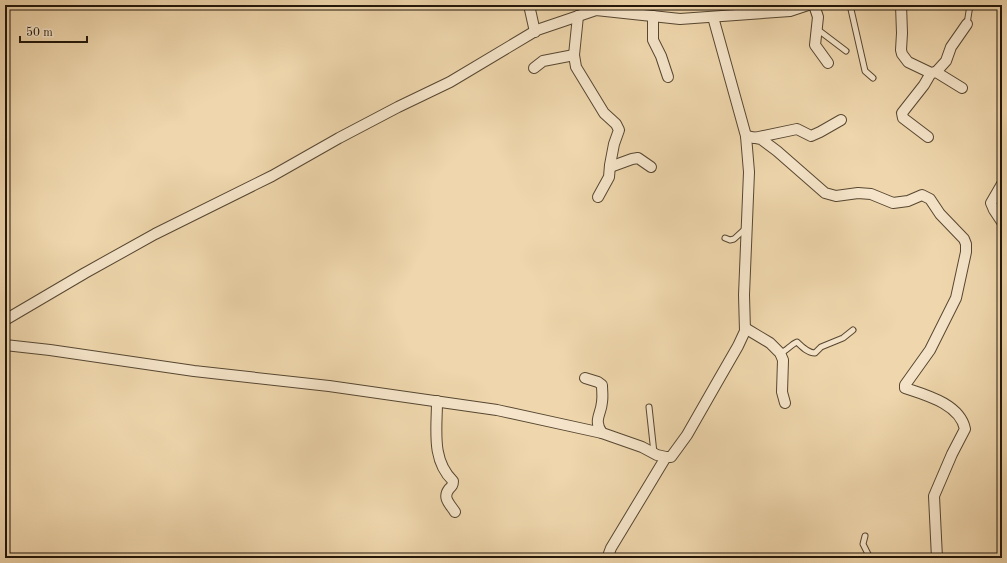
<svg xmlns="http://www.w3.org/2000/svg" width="1007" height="563" font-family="'Old Standard TT',serif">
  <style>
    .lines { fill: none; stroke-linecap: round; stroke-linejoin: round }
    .service-casing { stroke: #564732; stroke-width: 7 }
    .minor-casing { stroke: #564732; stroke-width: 12 }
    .service { stroke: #f5e4c9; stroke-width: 5 }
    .minor { stroke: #f5e4c9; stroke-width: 10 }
  </style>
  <rect width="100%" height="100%" fill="#efd6ac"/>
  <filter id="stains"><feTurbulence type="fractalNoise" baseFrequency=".005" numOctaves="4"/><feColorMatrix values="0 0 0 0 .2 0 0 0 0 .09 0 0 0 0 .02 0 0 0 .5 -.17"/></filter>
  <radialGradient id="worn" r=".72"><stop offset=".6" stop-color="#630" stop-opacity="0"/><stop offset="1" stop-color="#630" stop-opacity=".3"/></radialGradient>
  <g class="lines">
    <defs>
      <g id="service">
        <path d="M850 5 865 71 873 78"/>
        <path d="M967 24 970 5"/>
        <path d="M817 29 846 51"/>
        <path d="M725 238 730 240 734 239 746 228"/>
        <path d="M780 353C786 352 790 345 797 342 802 347 808 353 815 353L821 347 843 338 853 330"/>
        <path d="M649 407 654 453"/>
        <path d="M865 536 863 544 870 558"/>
      </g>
      <g id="minor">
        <path d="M529 5 535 32"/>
        <path d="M814 5 818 17 815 45 828 63"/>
        <path d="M901 5 902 33 901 50 902 54 908 62 931 73 936 72 962 88"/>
        <path d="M578 16 574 55 576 67 604 113 616 124 619 130 614 144 610 165 609 177 598 197"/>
        <path d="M653 16V40L661 56 668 77"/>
        <path d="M534 68 543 61 574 55"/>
        <path d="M936 72 946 61 951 47 967 24"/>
        <path d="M746 136 761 139 777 151 825 193 836 196 858 193 871 194 893 203 908 201 922 195 930 199 940 214 964 239 966 244V252L956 298 930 350 905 385V388C926 395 960 404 965 429L952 454 934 496 937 558"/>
        <path d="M928 137 903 118 902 113 924 85 931 73"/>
        <path d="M754 138 797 129 811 136 820 132 841 120"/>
        <path d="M610 167 632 159 638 158 651 167"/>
        <path d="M1002 184 991 203 994 210 1002 222"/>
        <path d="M5 320 85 273 155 234 272 176 339 138 398 107 450 82 537 30 596 10 680 19 790 11 808 5"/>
        <path d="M745 328 770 343 780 353 783 360 782 392 785 403"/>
        <path d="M5 345 50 350 194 371 329 386 497 410 602 433 642 447 657 455 666 457H671L687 435 715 386 738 346 745 331 744 295 749 172 746 136 713 17"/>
        <path d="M585 378 598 382 602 385C602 391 603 396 602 402 601 415 593 420 602 433"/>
        <path d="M437 401C437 429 431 460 453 481 453 485 452 486 449 489 442 498 450 504 455 512"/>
        <path d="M609 558 608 556 611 548 666 457"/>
      </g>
    </defs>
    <use href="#service" class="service-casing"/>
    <use href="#minor" class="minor-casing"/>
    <use href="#service" class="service"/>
    <use href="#minor" class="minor"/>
  </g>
  <rect width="1007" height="563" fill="none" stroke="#efd6ac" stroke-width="20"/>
  <rect x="6" y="6" width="995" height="551" fill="none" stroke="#23170a" stroke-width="2"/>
  <rect x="10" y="10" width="987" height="543" fill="none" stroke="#23170a"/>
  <path d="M20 36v6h67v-6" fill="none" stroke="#23170a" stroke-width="2"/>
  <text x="26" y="36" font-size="12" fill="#23170a" stroke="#f5e4c9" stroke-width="3" paint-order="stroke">50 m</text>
  <rect width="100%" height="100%" filter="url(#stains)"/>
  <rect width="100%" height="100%" fill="url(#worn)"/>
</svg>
